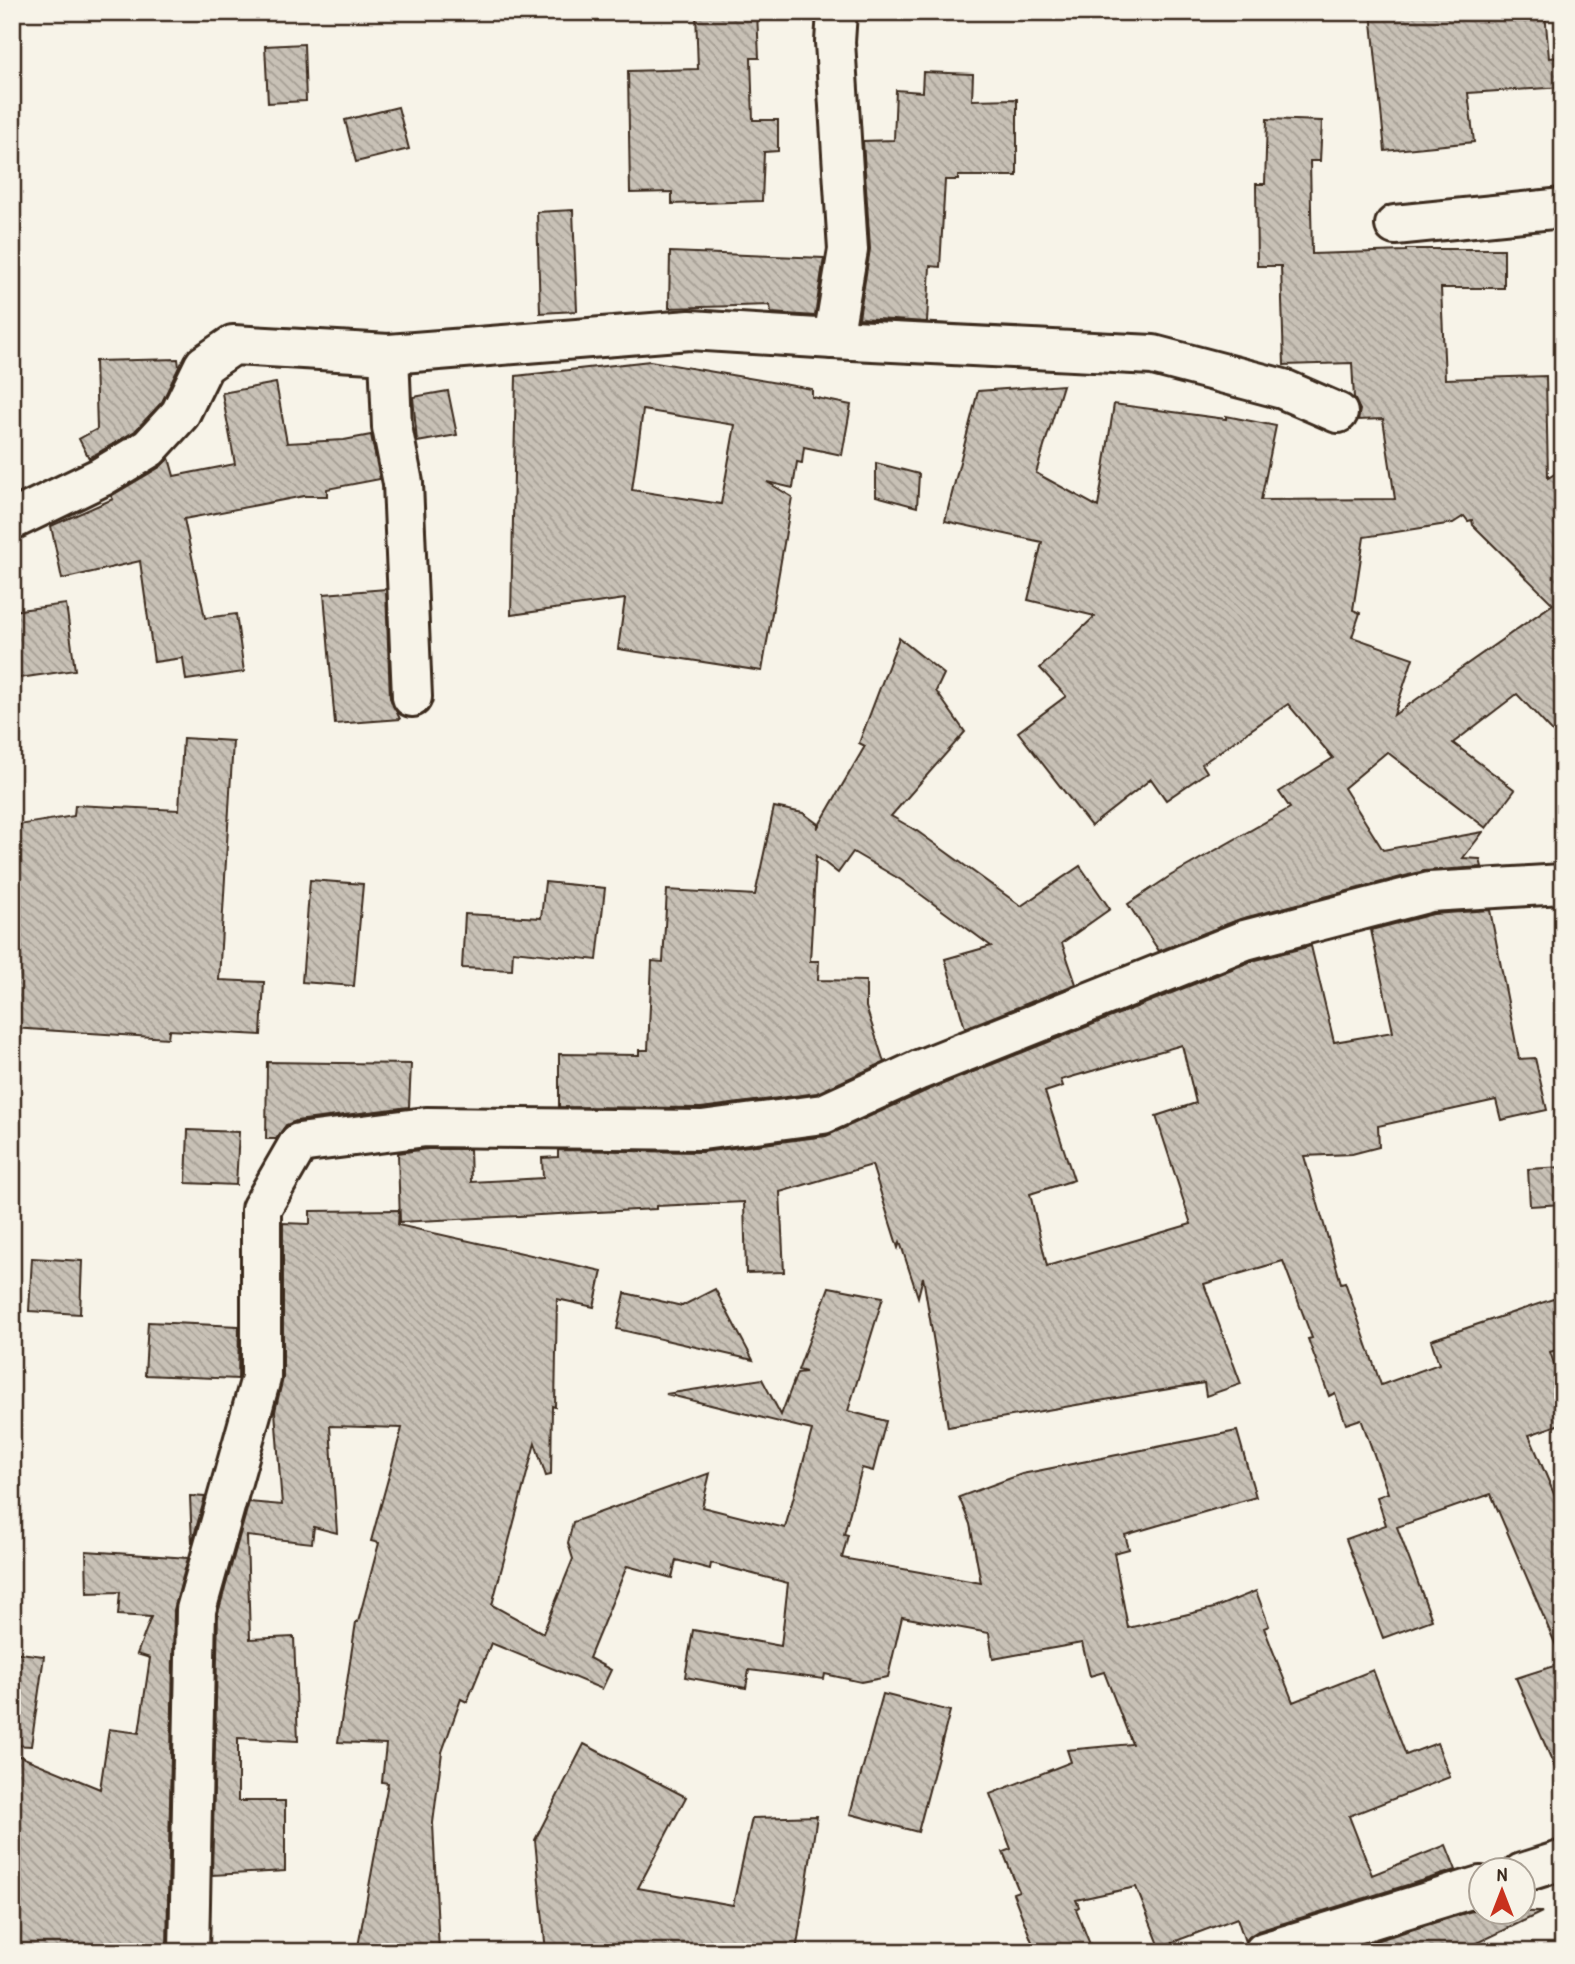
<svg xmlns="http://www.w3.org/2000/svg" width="1575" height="1964" font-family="'Patrick Hand',sans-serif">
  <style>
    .building { fill: url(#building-back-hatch); stroke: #3b2a1e; stroke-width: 2; fill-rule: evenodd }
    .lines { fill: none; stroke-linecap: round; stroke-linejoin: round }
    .minor-casing { stroke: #3b2a1e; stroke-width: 44 }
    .minor { stroke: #f7f3e8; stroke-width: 38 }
  </style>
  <defs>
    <pattern id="building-back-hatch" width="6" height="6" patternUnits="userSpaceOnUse" patternTransform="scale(1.75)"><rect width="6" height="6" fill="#c8c1b6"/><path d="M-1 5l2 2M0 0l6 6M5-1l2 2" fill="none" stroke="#a49d93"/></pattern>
  </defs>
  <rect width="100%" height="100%" fill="#f7f3e8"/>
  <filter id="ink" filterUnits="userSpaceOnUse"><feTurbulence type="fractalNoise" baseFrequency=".0143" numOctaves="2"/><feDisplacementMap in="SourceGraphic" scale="14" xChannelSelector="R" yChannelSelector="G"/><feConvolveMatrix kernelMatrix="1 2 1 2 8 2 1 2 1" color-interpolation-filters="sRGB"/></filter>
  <g filter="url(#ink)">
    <g class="building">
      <path d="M696 12H757L759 58H751L753 120H778V151L764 152 762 201 672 204V192L630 193 628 71 698 69Z"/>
      <path d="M1371 12H1545L1549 58 1563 57V87L1468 93 1474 142 1385 151Z"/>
      <path d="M304 44 306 101 268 103 265 46Z"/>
      <path d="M923 72 973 74 972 100 1017 99V176H958V180H945L940 267 930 266 927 322 859 318 870 249 863 141 894 140 896 90 922 92Z"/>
      <path d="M398 107 409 149 356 162 345 120Z"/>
      <path d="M1267 119 1322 121 1320 161H1310L1312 254 1406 251V249H1504V288H1441L1445 379 1546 376 1548 478 1563 469V743L1517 694 1453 743 1515 790 1486 828 1387 752 1344 788 1383 850 1483 832 1463 858 1480 859 1482 867 1424 871 1240 919 1159 951 1128 904 1170 876 1290 808 1279 792 1333 758 1288 704 1202 764 1207 772 1166 800 1151 779 1091 826 1018 732 1066 696 1040 668 1095 616 1028 600 1042 542 945 521 978 391 1063 385 1036 473 1098 507 1114 404 1226 419V416L1276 426 1261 500 1395 499 1383 419 1358 420 1360 410 1354 398 1352 363 1284 365 1281 266H1257L1256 184H1265ZM1464 516 1468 521 1472 520 1473 525 1553 604 1394 715 1413 658 1352 637 1360 613 1353 610 1364 537 1453 523Z"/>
      <path d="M573 210 577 311 540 313 537 212Z"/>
      <path d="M670 252 824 258 815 316 771 313 770 305 669 308Z"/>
      <path d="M178 359 179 367 162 402 135 431 89 458 79 439 97 429 95 361Z"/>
      <path d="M650 361 812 389V397L851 405 842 455 804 447 802 463 797 462 793 488 767 482 792 497 762 671 618 649 625 599 511 615 516 376ZM643 410 735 425 721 504 632 490Z"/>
      <path d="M276 383 287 443 344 440 371 435 380 479 327 489V496H304L184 519 205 618 236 614 244 672 186 680 183 658 154 662 140 561 62 579 51 526 113 499 111 496 160 467 169 458 174 476 235 464 222 393Z"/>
      <path d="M448 391 457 435 417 442 413 397Z"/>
      <path d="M876 463 919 474 917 507 876 496Z"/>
      <path d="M386 589 390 698 400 719 335 724 324 594Z"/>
      <path d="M66 604 75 670 12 679V611Z"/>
      <path d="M899 638 944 674 936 691 965 732 891 816 917 831 1021 906 1080 866 1110 909 1062 943 1076 984 965 1028 945 959 991 946 901 880 853 852 838 873 816 856 810 961H819L818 980 866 981V1007L884 1062 887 1061 817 1093 701 1108 559 1107V1054L639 1055V1050H648L652 961 663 962 667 890 755 895 774 807 803 813 818 824V827L865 746 859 743Z"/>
      <path d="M183 738 233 741 219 980 264 982 261 1035 169 1030 168 1038 12 1028V826L74 816 75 805 179 810Z"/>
      <path d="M310 880 363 884 354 986 302 982Z"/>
      <path d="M545 882 605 888 597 960 513 951 512 970 462 968 465 914 541 918Z"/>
      <path d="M1490 910 1519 1059 1535 1058 1547 1110 1501 1120 1496 1100 1378 1126 1379 1147 1352 1154 1304 1156 1341 1283 1345 1282 1381 1385 1439 1364 1431 1340 1556 1298 1563 1318V1348L1550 1352 1563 1389V1423L1529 1435 1563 1515V1662L1491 1494 1397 1527 1432 1620 1383 1638 1346 1539 1386 1525 1377 1497 1388 1493 1361 1419 1346 1424 1335 1393 1329 1396 1308 1339 1312 1338 1283 1261 1204 1284 1241 1384 1206 1396 1204 1383 948 1427 923 1277 918 1297 900 1242 898 1248 872 1165 780 1192 784 1272 746 1273 744 1202 656 1206V1209L400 1222 398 1153 427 1149H470L471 1182 543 1178 542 1158 558 1157V1150L702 1152 826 1136 928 1090 1252 961 1311 946 1334 1042 1393 1032 1371 930 1433 914ZM1182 1045 1196 1103 1156 1116 1191 1224 1047 1266 1030 1194 1074 1180 1045 1092 1063 1086 1061 1080Z"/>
      <path d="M267 1062 411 1064 409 1107 296 1121 286 1125 276 1139H266Z"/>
      <path d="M188 1130 239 1132 236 1185 186 1183Z"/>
      <path d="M1563 1167V1204L1530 1206 1528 1169Z"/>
      <path d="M399 1210 398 1225 602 1271 594 1307 557 1299 555 1407 552 1406 551 1475 546 1476 535 1443 492 1605 543 1633 573 1559 568 1543 573 1522 710 1473 702 1507 785 1528 812 1430 666 1394 762 1379 781 1415 797 1373 806 1372 798 1370 829 1287 883 1297 848 1411 886 1421 873 1471 862 1468 844 1534 848 1535 842 1558 981 1583 970 1524 959 1497 1022 1474 1237 1431 1256 1497 1125 1535 1129 1549 1114 1553 1128 1628 1214 1608 1256 1591 1269 1626 1264 1628 1293 1702 1373 1670 1406 1755 1437 1743 1450 1777 1349 1816 1372 1875 1446 1845 1456 1870 1258 1931 1249 1937 1245 1942 1237 1918 1160 1947 1136 1887 1076 1900 1079 1907 1076 1909 1093 1952H1036L1013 1893 1019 1891 1003 1852 1011 1849 990 1794 1071 1762 1067 1750 1132 1744 1104 1672 1090 1676 1082 1643 993 1659 989 1633 902 1617 888 1677 861 1682 825 1674 824 1679 749 1670 746 1688 685 1677 693 1630 781 1646 788 1583 711 1563 710 1569 676 1560 672 1578 627 1566 589 1658 611 1670 602 1689 491 1643 467 1702 461 1699 442 1752 433 1823 439 1952H357L388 1783 382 1782 386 1744 338 1742 356 1622H358L379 1543 371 1541 402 1428 330 1426 337 1533 314 1527 312 1543 247 1536 250 1639 294 1637 298 1741 238 1738V1801H285V1871L212 1875 218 1613 249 1502 282 1505 275 1411 283 1378V1223L310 1224V1211Z"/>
      <path d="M32 1258 82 1261 80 1314 29 1311Z"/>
      <path d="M715 1289 753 1360 617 1329 625 1293 682 1306Z"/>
      <path d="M148 1322 239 1326 238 1379 145 1375Z"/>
      <path d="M190 1496 205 1497 192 1543Z"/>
      <path d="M86 1551 188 1558 174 1610 167 1947H128L126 1952H12V1753L100 1789 109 1729 139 1733 150 1658 137 1654 151 1617 118 1615 120 1592 87 1593Z"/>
      <path d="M12 1652 44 1656 31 1746 12 1745Z"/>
      <path d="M1563 1663V1786L1516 1678Z"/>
      <path d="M883 1694 950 1711 918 1832 850 1814Z"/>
      <path d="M584 1744 686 1797 638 1888 733 1905 752 1818 817 1816 796 1952H546L535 1840Z"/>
      <path d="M1472 1911 1542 1912 1459 1952H1340Z"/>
    </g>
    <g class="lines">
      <defs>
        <g id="minor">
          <path d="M1395 225 1563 208"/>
          <path d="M833 339 848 250 835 42 837 12"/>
          <path d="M389 354 392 427 403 483 412 697"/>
          <path d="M12 520 101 477 149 448 180 414 204 365 233 345 389 354 690 330 833 339 1153 355 1283 389 1338 413"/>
          <path d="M1522 1873 1563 1860"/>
          <path d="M189 1952 196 1610 261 1378V1209L299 1143 426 1127 702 1130 823 1114 919 1070 1245 940 1430 892 1563 884"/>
          <path d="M1264 1952 1480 1886"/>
        </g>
      </defs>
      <use href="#minor" class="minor-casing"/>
      <use href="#minor" class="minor"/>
    </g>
  </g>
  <rect width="1575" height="1964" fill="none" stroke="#f7f3e8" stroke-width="42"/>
  <rect x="21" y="21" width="1533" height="1922" fill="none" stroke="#3b2a1e" stroke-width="2.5" filter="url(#ink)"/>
  <g transform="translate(1502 1891)"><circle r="33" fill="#f7f3e8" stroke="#aca397" stroke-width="2"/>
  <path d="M0-5L12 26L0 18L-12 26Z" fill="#c8321e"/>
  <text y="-10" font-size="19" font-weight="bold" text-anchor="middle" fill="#3b2a1e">N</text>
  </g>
</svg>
